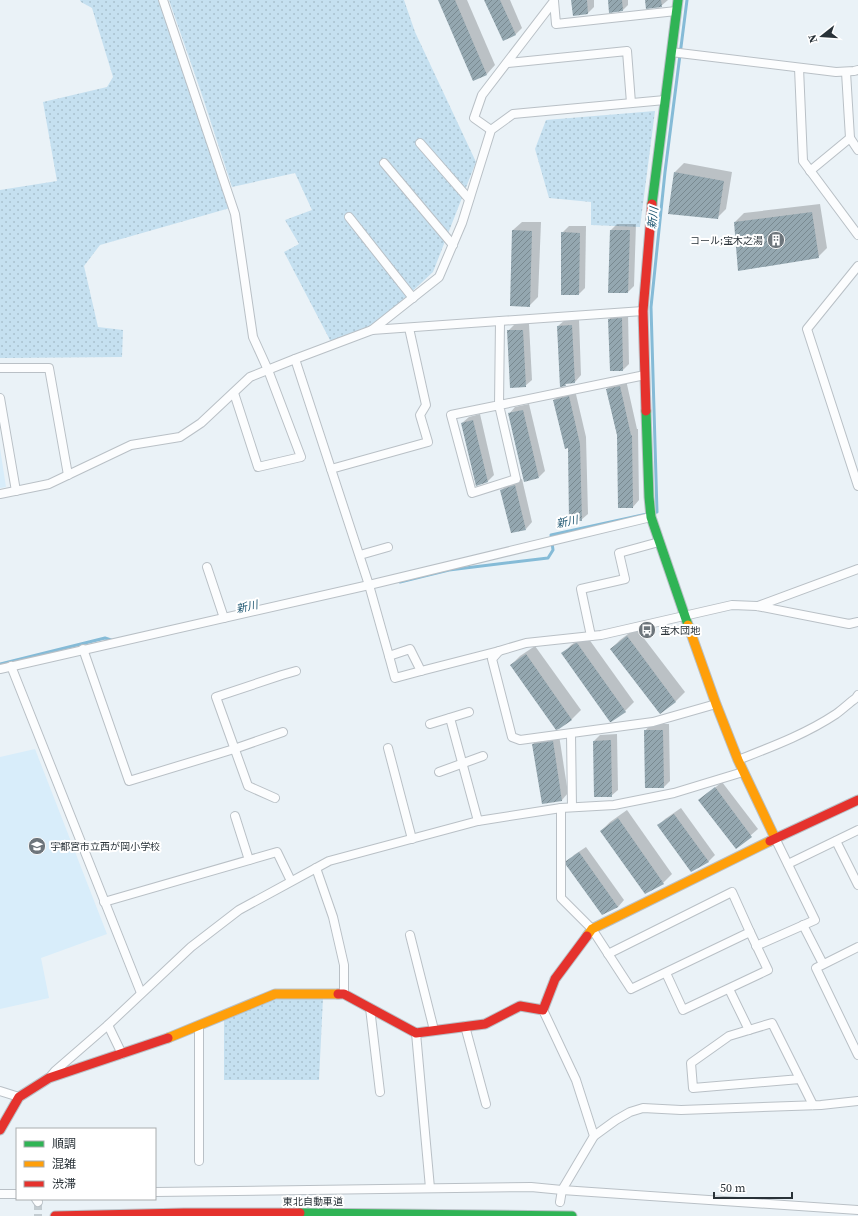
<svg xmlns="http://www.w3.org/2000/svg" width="858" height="1216" font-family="'Source Serif 4','Noto Sans JP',serif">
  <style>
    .built { fill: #d8edfa }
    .grass { fill: url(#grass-dots) }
    .shadow { fill: #0003 }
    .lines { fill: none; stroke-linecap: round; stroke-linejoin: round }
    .stream { stroke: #85bbd7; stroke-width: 3 }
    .building { fill: url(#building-hatch) }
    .street-tunnel { stroke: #c3ccd1; stroke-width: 8; stroke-dasharray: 8 4; stroke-linecap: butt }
    .street-casing { stroke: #b9c0c6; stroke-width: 10 }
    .fast-casing { stroke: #b9c0c6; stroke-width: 11 }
    .slow-casing { stroke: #b9c0c6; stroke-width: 11 }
    .jam-casing { stroke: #b9c0c6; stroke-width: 11 }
    .street { stroke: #fcfdfe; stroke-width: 8 }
    .fast { stroke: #30b455; stroke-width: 9 }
    .slow { stroke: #ff9f0a; stroke-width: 9 }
    .jam { stroke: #e5322d; stroke-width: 9 }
    .labels { text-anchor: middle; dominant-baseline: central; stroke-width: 4; stroke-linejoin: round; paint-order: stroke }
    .poi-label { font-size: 10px; fill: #293238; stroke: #fff; text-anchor: start }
    .street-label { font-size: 10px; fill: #293238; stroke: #fff }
    .water-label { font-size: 11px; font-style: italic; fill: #1d5570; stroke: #fff }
  </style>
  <defs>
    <pattern id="grass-dots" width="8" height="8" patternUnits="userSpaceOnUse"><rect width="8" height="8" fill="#c5e0f0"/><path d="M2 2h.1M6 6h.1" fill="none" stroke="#a9c1cf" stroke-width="1.8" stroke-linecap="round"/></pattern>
    <pattern id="building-hatch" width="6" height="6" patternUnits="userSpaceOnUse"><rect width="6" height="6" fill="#94a7b0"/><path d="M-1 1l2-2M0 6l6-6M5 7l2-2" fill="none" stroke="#798990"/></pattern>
  </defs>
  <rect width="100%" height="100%" fill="#eaf2f7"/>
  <g class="built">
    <path d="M0 448 6 487 0 488Z"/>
    <path d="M35 749 107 934 41 958 49 998 0 1009V757Z"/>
  </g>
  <g class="grass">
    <path d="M80 0H160L230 208 100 245 84 266 98 327 123 330 122 357 0 358V190L57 181 43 102 107 87 113 77 92 8 81 2Z"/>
    <path d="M169 0H404L415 32 476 162 433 272 375 326 331 342 284 252 299 244 285 220 312 210 295 173 232 187 201 92Z"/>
    <path d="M655 111 640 227 591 225V202L549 198 535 149 546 120Z"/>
    <path d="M273 998H323L319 1080H224V1018Z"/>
  </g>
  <g class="shadow">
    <path d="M439 0H467L495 65 487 74 474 80Z"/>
    <path d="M485 0H510L522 28 516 34 503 40Z"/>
    <path d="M572 0H594V7L588 13Z"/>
    <path d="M609 0H628V5L623 10Z"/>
    <path d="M646 0H668L661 6Z"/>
    <path d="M684 163 732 172 726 209 717 218 675 172Z"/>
    <path d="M820 204 827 248 818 257 735 222 744 213Z"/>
    <path d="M522 222H541L538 297 529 306 513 230Z"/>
    <path d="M617 224H636L634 286 628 292 611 230Z"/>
    <path d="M569 226H586L585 288 579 294 562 233Z"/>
    <path d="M628 312 629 364 623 370 609 319 616 313Z"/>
    <path d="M579 319 581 375 575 382H568L565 385 561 386 558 326 565 320Z"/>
    <path d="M515 324H529L532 380 525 386 508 331Z"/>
    <path d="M626 380 637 429H638L639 500 633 507 607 389 614 382Z"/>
    <path d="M575 390 586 437 588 514 581 520 569 447 554 400 560 394Z"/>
    <path d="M529 404 545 471 539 477 509 414 515 407Z"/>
    <path d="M480 414 494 475 488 481 477 485 462 423 469 417Z"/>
    <path d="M522 479 532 522 526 529 502 490 508 483Z"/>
    <path d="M636 628 685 692 676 701 660 713 611 649 620 640Z"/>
    <path d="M586 635 634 702 625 711 563 654 571 645Z"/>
    <path d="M535 646 581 710 572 719 559 728 511 665 520 656Z"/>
    <path d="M651 724H669L670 781 664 787 645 731Z"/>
    <path d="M617 734 618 790 611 796 594 741 600 735Z"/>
    <path d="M559 735 568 793 562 800 543 803 533 744 540 738Z"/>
    <path d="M722 782 758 829 736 848 700 800Z"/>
    <path d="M681 808 715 855 708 862 659 825 665 819Z"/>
    <path d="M627 810 672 874 663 883 601 831 610 822Z"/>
    <path d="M586 847 624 900 618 907 603 914 568 862 574 855Z"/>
  </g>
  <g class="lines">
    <g class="stream">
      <path d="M652 513 657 512 651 307 665 172 687 0"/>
      <path d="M400 582 449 570 548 558 553 550 551 535 647 514"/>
      <path d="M0 664 105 638 114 641"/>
    </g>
  </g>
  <g class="building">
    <path d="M438 0H455L487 75 473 81Z"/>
    <path d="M484 0H500L516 35 503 41Z"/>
    <path d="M571 0H587L588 14 573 16Z"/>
    <path d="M608 0H622L623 11 609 13Z"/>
    <path d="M645 0H661L662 7 646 9Z"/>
    <path d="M674 172 724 181 718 219 668 214Z"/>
    <path d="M812 212 819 258 738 271 734 222Z"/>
    <path d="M512 230 532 231 530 307 510 306Z"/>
    <path d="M610 230H630L628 293H608Z"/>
    <path d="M561 232 580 233 579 295H561Z"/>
    <path d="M622 318 623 371H610L608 319Z"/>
    <path d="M572 325 575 383 565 384 566 386 560 387 557 326Z"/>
    <path d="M507 330H523L526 387 510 388Z"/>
    <path d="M620 386 631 435H632L633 508H618L617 435 606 389Z"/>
    <path d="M569 396 580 444 582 521H569L568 448 565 449 553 400Z"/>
    <path d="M523 410 539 478 524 482 508 413Z"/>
    <path d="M473 420 488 482 476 486 461 423Z"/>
    <path d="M515 485 526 530 511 533 500 490Z"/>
    <path d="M627 636 676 702 660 714 610 649Z"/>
    <path d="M576 643H577L626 712 611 722H610L561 653Z"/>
    <path d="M526 654 572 720 559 729 556 730 510 665Z"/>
    <path d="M644 730H663L664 788H645Z"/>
    <path d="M611 740 612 797H594L593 741Z"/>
    <path d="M553 741 562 801 542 804 532 744Z"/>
    <path d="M715 787 752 837 736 849 698 800Z"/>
    <path d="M674 814 709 862 691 872 657 825Z"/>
    <path d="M618 818 664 884 645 894 600 831Z"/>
    <path d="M579 852 618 907 602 915 566 865V861Z"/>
  </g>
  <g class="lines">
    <path class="street-tunnel" d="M38 1202V1216"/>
    <defs>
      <g id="street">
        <path d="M163 0 235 214 253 337 268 370 301 457 258 467 234 393"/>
        <path d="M671 52 836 72 854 71 858 70"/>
        <path d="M508 63 627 51 631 103"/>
        <path d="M799 68 803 161 858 235"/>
        <path d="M846 72 850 138 858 150"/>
        <path d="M491 130 474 118 482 95 554 1 556 24 676 11"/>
        <path d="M420 143 469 199"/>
        <path d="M384 163 453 245"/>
        <path d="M810 171 850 138"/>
        <path d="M349 217 413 298"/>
        <path d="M858 266 807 329 858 486"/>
        <path d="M500 321 499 405 516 479 472 493 451 415 645 375"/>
        <path d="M372 330 439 277 462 223 491 130 513 114 665 100"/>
        <path d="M295 359 369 585 389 656 410 649 421 671 499 651"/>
        <path d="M0 368H49L68 475"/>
        <path d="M0 398 16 491"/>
        <path d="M331 469 428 442 420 415 426 405 409 328"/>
        <path d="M0 494 49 484 131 445 180 437 201 423 250 377 295 359 372 330 643 311"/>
        <path d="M360 555 388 547"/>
        <path d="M207 567 224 618"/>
        <path d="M758 606 858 569"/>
        <path d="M591 636 581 589 625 579 619 553 659 542"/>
        <path d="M83 649 129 781 234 749 283 732"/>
        <path d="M389 656 395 678 421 671"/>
        <path d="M11 666 141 993"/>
        <path d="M0 669 369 585 651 517"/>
        <path d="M716 704 653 722 520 740 512 737 492 659 499 651 526 643 601 635 732 605 757 606 849 624 858 622"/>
        <path d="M450 718 478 821"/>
        <path d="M430 724 469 712"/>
        <path d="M571 734 572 807"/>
        <path d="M388 748 412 839"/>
        <path d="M738 760C771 747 806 734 836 714 843 709 849 703 856 698L858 695"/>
        <path d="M439 772 483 756"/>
        <path d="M275 798 248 786 216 697 282 675 296 671"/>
        <path d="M561 808V898L592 929 631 989 750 932 768 970 683 1010 666 973"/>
        <path d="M235 816 249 860"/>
        <path d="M836 841 858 885"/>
        <path d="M788 864 858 830"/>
        <path d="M316 868 333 917 344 965V994"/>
        <path d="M104 902 277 852 291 881"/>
        <path d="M803 925 823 964"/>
        <path d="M410 935 434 1030"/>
        <path d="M756 946 815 920 775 838"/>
        <path d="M858 947 816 968 858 1055"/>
        <path d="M608 954 732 892 750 932"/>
        <path d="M729 989 749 1030"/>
        <path d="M370 1008 380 1092"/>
        <path d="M543 1010 576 1080 594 1136 562 1190 560 1202"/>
        <path d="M108 1025 122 1054"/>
        <path d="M199 1026V1161"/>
        <path d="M465 1026 486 1104"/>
        <path d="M416 1033 430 1188"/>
        <path d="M50 1077 55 1071 108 1025 191 947 239 910 329 861 478 821 561 808 614 805 674 793 743 772"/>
        <path d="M800 1079 693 1088 691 1063 729 1036 772 1023 813 1105"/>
        <path d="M0 1091 19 1097"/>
        <path d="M594 1136 616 1120 630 1112 643 1108 681 1110 821 1105 858 1101"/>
        <path d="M155 1192 531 1187 562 1190 858 1210"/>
        <path d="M0 1194H17"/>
        <path d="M36 1199 38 1202"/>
      </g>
      <g id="fast">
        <path d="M652 204 678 0"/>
        <path d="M646 411 649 497 651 517 688 625"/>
        <path d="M300 1213 572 1216"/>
      </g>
      <g id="slow">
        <path d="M688 625 716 704 738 760 775 838"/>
        <path d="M587 936 592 929 770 841"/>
        <path d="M168 1038 275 994H338"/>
      </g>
      <g id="jam">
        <path d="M646 411 643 311 652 204"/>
        <path d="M770 841 858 800"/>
        <path d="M338 994H344L416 1033 485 1024 520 1006 543 1010 555 979 587 936"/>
        <path d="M0 1130 19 1097 49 1078 168 1038"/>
        <path d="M55 1216 184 1213H300"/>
      </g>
    </defs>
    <use href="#street" class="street-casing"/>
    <use href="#fast" class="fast-casing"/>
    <use href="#slow" class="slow-casing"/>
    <use href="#jam" class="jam-casing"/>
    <use href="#street" class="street"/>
    <use href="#fast" class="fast"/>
    <use href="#slow" class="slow"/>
    <use href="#jam" class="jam"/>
  </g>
  <defs>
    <symbol id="building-disc" viewBox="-11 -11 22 22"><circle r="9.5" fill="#6d757b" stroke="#fff"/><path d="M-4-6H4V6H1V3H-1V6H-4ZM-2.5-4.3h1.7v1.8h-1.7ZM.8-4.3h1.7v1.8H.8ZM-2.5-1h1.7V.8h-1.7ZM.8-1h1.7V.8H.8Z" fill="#fff"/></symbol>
    <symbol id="bus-disc" viewBox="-11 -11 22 22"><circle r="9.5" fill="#6d757b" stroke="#fff"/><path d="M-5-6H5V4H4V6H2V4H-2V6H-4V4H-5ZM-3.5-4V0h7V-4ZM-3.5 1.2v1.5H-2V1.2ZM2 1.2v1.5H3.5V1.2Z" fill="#fff"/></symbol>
    <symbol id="school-disc" viewBox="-11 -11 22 22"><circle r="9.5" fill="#6d757b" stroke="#fff"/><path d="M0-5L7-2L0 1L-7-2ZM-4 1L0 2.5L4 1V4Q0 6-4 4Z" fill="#fff"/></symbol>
  </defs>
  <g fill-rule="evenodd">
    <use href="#building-disc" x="766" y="230" width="20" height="20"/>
    <use href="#bus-disc" x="637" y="620" width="20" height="20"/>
    <use href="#school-disc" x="27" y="836" width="20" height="20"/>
  </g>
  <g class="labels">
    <g class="poi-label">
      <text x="763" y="240" text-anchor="end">コール;宝木之湯</text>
      <text x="660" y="630">宝木団地</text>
      <text x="50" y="846">宇都宮市立西が岡小学校</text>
    </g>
    <g class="street-label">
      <text x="313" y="1201">東北自動車道</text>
    </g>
    <g class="water-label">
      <text transform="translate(653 218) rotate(-83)">新川</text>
      <text transform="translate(567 522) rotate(-12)">新川</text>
      <text transform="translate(247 607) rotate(-13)">新川</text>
    </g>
  </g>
  <rect x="16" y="1128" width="140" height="72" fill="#ffffff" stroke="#a9adaf"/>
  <rect x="24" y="1141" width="20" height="6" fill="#30b455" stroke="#a9adaf"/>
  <text x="52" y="1148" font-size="12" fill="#293238">順調</text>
  <rect x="24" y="1161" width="20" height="6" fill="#ff9f0a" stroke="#a9adaf"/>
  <text x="52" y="1168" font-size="12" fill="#293238">混雑</text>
  <rect x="24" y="1181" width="20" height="6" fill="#e5322d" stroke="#a9adaf"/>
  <text x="52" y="1188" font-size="12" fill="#293238">渋滞</text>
  <g transform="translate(822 36) rotate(253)" stroke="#ffffff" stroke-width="3" paint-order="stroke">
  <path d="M0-3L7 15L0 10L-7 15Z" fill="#293238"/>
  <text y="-6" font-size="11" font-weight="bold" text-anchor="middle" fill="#293238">N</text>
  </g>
  <path d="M714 1192v6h78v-6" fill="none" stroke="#293238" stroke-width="2"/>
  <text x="720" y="1192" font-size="12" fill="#293238" stroke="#ffffff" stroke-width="3" paint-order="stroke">50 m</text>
</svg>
